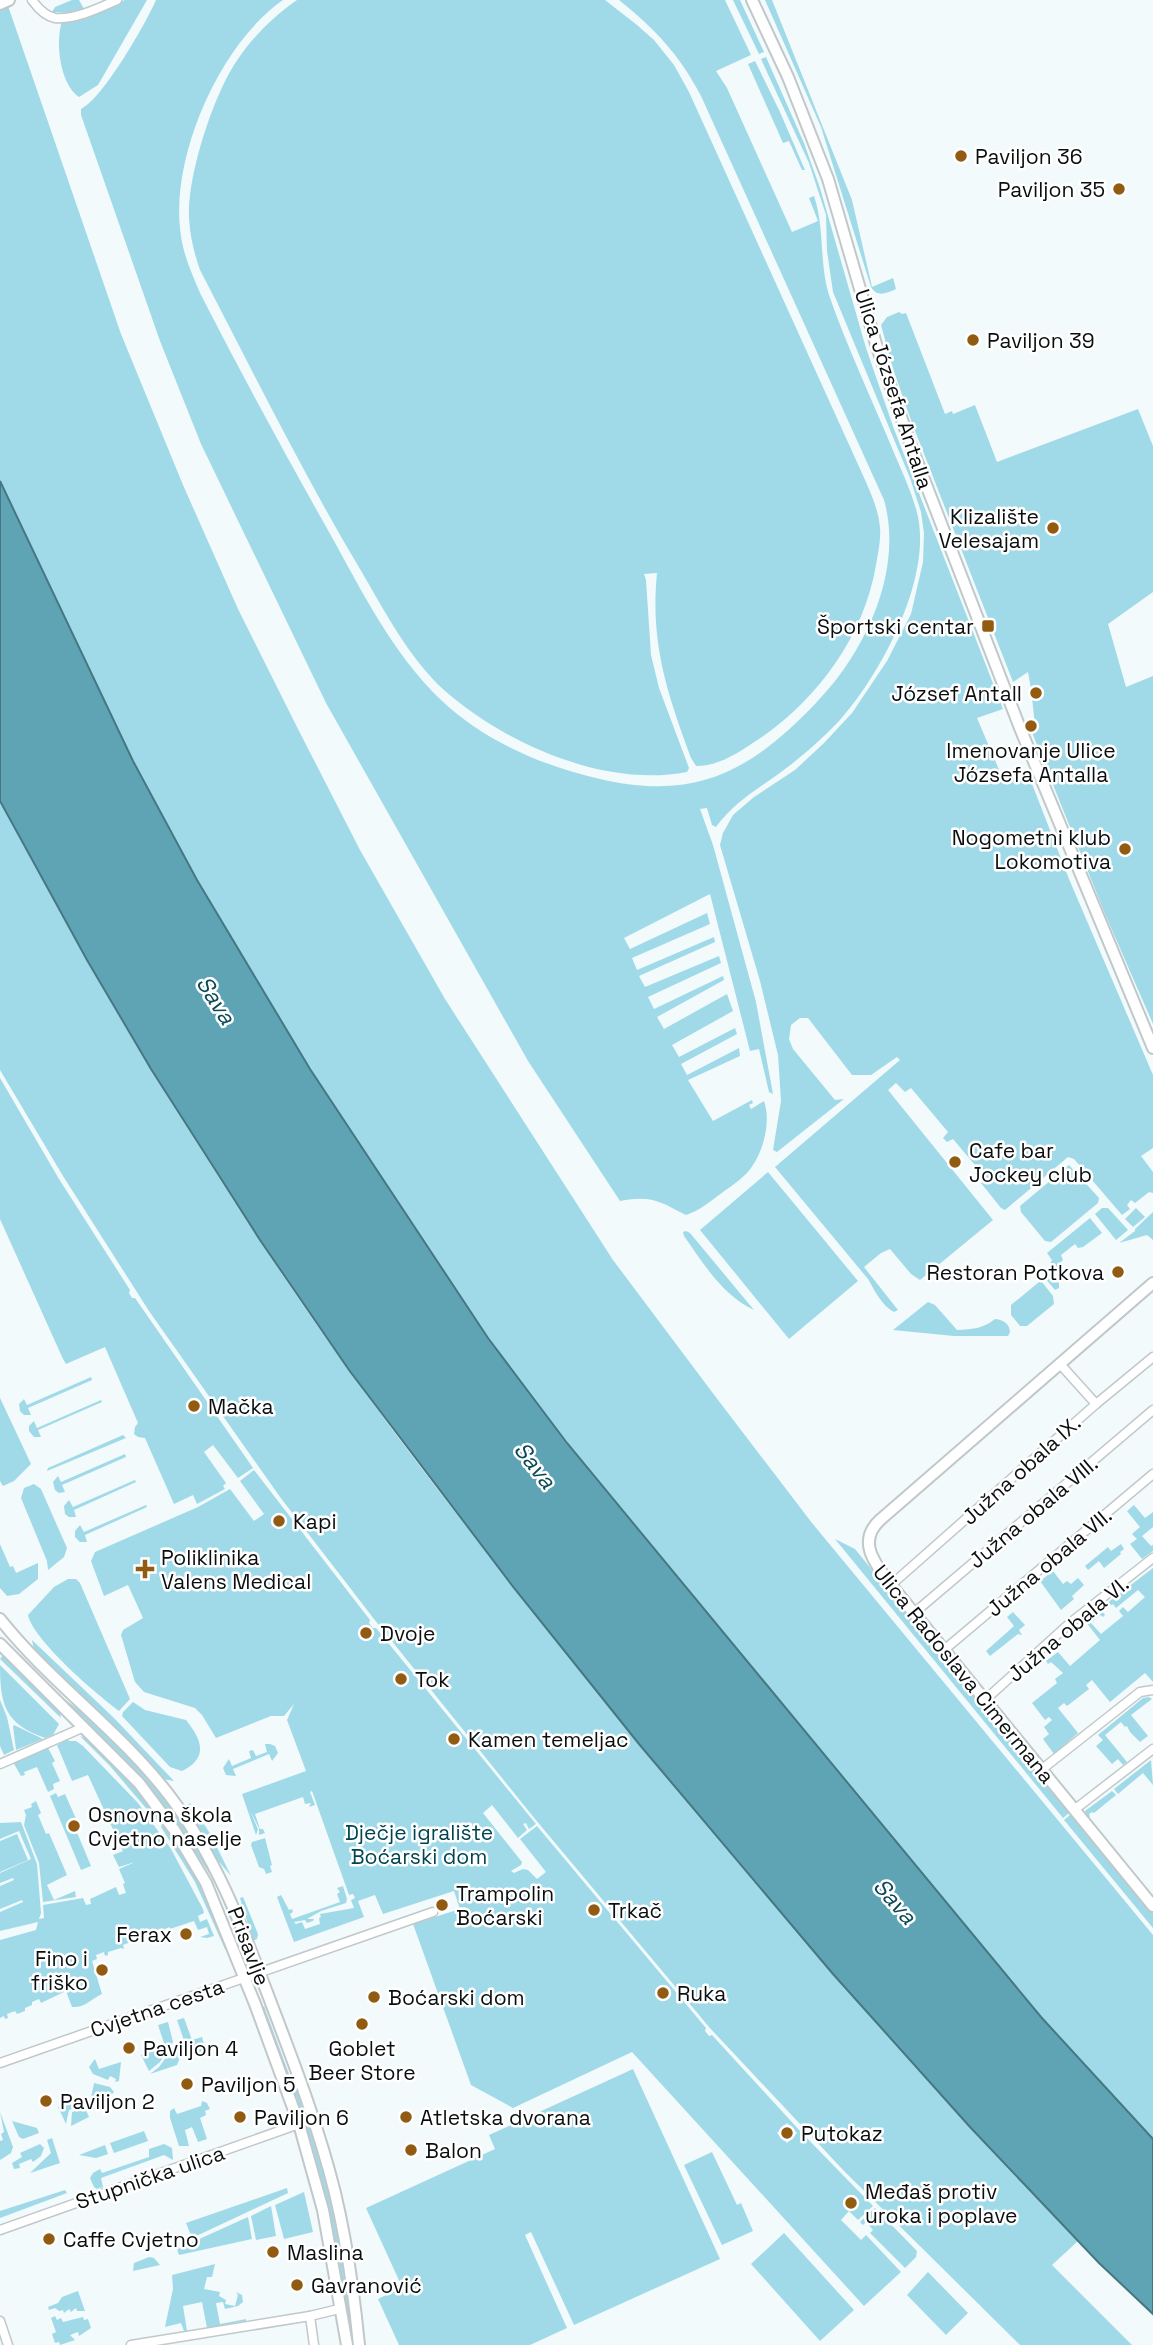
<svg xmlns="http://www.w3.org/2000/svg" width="1153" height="2345" font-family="'Space Grotesk',sans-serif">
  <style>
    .green { fill: #a0dae8; fill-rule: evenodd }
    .water { fill: #5fa4b4; stroke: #467782; stroke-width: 2 }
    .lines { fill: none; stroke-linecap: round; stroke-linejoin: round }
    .street-casing { stroke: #c1c8ca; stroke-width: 11 }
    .secondary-casing { stroke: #c1c8ca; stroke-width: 14 }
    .street { stroke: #fff; stroke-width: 8 }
    .secondary { stroke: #fff; stroke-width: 10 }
    .poi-dot { fill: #925b12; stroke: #fff; stroke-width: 2.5 }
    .labels { text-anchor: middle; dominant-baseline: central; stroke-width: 5; stroke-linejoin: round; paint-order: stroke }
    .poi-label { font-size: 21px; fill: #0b0e0e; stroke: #fff; text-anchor: start }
    .street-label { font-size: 21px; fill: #0b0e0e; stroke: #fff }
    .park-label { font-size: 21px; fill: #024450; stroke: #fff }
    .water-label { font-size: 23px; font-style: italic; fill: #0a4955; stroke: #fff }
  </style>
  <rect width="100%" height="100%" fill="#f2fafb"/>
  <g class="green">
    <path d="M0 0H6L121 334 183 485 238 609 298 729 360 850 445 999 613 1260 715 1396 812 1523 1153 1935V2139L1041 2017 541 1410 488 1338 390 1192 310 1069 197 880 133 761 0 481Z"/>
    <path d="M72 0H79L84 9 68 13 52 12 55 7Z"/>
    <path d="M125 0H147L98 85 79 97C60 84 55 43 62 21L85 16Z"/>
    <path d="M156 0H283C221 43 172 153 180 228 182 252 191 272 201 295 242 375 285 454 329 532 362 591 392 653 441 700 484 741 543 766 600 779 695 801 750 772 815 704 865 653 904 571 884 500L701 96C679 54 655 29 619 0H725L751 55 716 71 727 88 792 232 818 221 809 198 814 196C825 228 819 263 829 295 847 347 871 397 892 448 901 470 913 494 918 517 931 580 881 674 840 720 826 735 809 750 793 763 767 784 736 799 716 827L712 825 707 808 700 809 713 845 756 1002 773 1094 769 1092 759 1049 750 1051 710 894 624 938 630 949 707 913 710 924 632 958 637 970 714 937 715 942 639 976 645 987 719 956 721 963 648 997 654 1009 723 976 724 980 657 1017 664 1029 727 994 733 1011 672 1045 679 1057 735 1028 737 1034 681 1064 687 1075 739 1048 740 1056 688 1080 713 1121 752 1100 753 1103 749 1105 751 1109 764 1101C772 1124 762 1157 746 1174 738 1182 728 1188 719 1195 708 1203 699 1211 686 1215 659 1201 651 1195 620 1201L528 1061 326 703 201 444 160 341 81 115V109C104 97 145 25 156 0Z"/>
    <path d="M297 0H605L637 25 654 40 674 65 689 92 866 482C872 496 879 512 880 528 881 540 878 553 876 565 864 636 818 699 759 739 739 752 720 766 696 766L691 758C667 693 650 643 657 573L644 574 646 580 651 655 659 688 689 768 687 772C605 788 505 744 444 690 408 657 384 610 360 569 302 472 252 370 200 270 194 253 190 236 189 218 187 177 212 100 234 65 249 41 273 16 297 0Z"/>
    <path d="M733 0H740L764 52 759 54Z"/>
    <path d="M765 0H772L852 200 872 287 893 278 896 289C886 293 878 298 871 287L821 127Z"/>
    <path d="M766 57 804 143 820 188 866 348 894 429 1003 709 977 718 1003 779 1027 771 1069 879 1153 1075V1148L1141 1156 1153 1172V1193L1149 1192 1135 1203 1131 1200 1127 1205 1130 1209 1122 1215 1074 1159 1068 1157 1005 1210 1001 1208 981 1183 986 1178 953 1139 947 1142 943 1138 948 1132 911 1088 905 1092 896 1083 888 1090 993 1220 920 1280 911 1274 890 1249 881 1253 864 1267 898 1310 894 1312C882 1306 875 1291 868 1279L775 1167 900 1060 897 1057 871 1075H852L808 1018H800L791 1025 789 1039 793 1049 835 1100 844 1099 777 1152 773 1150 781 1101 778 1055 760 981 720 845 723 833 733 815 754 797 795 770 824 743 852 713 887 661 911 614 923 562 924 533 921 512 910 478 833 292 827 251 826 215 809 163 761 59Z"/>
    <path d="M755 61 780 112 805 170H802L789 141 783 143 748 64Z"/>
    <path d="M899 312 902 314 906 313 945 414 952 411 953 414 975 405 997 462 1138 409 1153 446V592L1108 624 1126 687 1153 676V1024L1105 914 1031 730 1035 725 1032 698 1038 696 1039 692 1031 689 1028 672 1013 682 912 423 893 369 881 325 887 317Z"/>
    <path d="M0 801C29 854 57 907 87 960 140 1055 199 1147 258 1238 349 1377 451 1509 555 1639 721 1847 895 2048 1078 2241L1052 2265 1132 2345H1020L845 2172 709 2027 535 1819 374 1619 280 1497 149 1311 63 1176 0 1070Z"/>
    <path d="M0 1078 59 1179 130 1290 129 1293 132 1298H135L253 1468 238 1478 213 1445 204 1452 226 1483 223 1486 225 1489 197 1504 193 1495 174 1504 145 1438 138 1437 134 1434 135 1427 138 1423 105 1347 66 1364 63 1359 0 1219Z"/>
    <path d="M1069 1165 1099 1198 1098 1203 1051 1242 1045 1241 1021 1212 1020 1206Z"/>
    <path d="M768 1172 858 1281 789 1339 700 1230Z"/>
    <path d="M1102 1208H1108L1128 1230 1116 1240 1095 1214Z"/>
    <path d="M1136 1208 1145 1217 1133 1227 1125 1219Z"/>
    <path d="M1153 1212V1240L1147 1235 1119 1243 1135 1231V1229Z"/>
    <path d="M1090 1218 1102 1233 1083 1247 1078 1248 1075 1244 1061 1255 1063 1260 1055 1268 1053 1273 1059 1283V1288L1055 1290 1044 1277 1052 1260 1047 1253Z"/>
    <path d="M686 1231 690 1233 754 1310C723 1296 703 1263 684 1236L683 1232Z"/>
    <path d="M1039 1282H1042L1053 1296 1054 1304 1027 1326H1020L1011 1315V1305Z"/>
    <path d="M928 1302 935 1305 957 1330C972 1329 983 1329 995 1319 1002 1319 1010 1324 1010 1332L1008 1336H954L893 1330Z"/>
    <path d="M91 1377 92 1380 28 1408 31 1415H24L20 1411 19 1404 24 1399 27 1405Z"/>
    <path d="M0 1398 31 1464 14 1481 3 1486 0 1481Z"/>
    <path d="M101 1400 102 1402 38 1430 41 1437H34L29 1431V1426L34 1421 37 1428Z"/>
    <path d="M123 1435 126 1438 47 1471 48 1468Z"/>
    <path d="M125 1454 126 1457 62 1485 65 1492 59 1493 55 1490 53 1482 58 1476 61 1482Z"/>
    <path d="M254 1470 370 1620 369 1623 373 1628H376L536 1824 529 1829 526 1823 523 1824 527 1830 518 1838 492 1805 483 1813 522 1862 521 1865 511 1871 514 1873 523 1869 528 1870 537 1879 546 1872 520 1839 537 1826 706 2028 705 2031 709 2036 712 2035 801 2132 873 2206 858 2220 849 2211 841 2220 861 2240 866 2235 901 2272 864 2306 632 2052 513 2108 471 2085 413 1924 460 1909 454 1891 383 1914 375 1895 358 1901 364 1917 294 1942 277 1897 281 1895 289 1910 292 1909 293 1912 290 1914 292 1919 340 1902 337 1894 340 1892 337 1888 343 1886 347 1899 346 1903 321 1911 307 1919H314L313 1921 307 1923 305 1920 294 1922 296 1924 302 1922 305 1929 320 1924 319 1918 321 1917 320 1914 354 1908 351 1900 355 1898 353 1894 349 1895 312 1791 310 1792 315 1805 309 1807 311 1803 305 1804 303 1797 255 1814 260 1829H263L265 1833 259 1835V1828L250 1811 258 1829 256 1835 242 1794 306 1771 287 1720 294 1704 284 1716H271L216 1738 202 1715 195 1708 144 1692 135 1682 121 1635 123 1630 143 1618 128 1585 104 1596 91 1561 95 1552 198 1507 230 1489 254 1521 264 1514 240 1481ZM787 2123 797 2133 787 2143 777 2133Z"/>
    <path d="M135 1480 136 1482 74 1510 76 1517H69L65 1514 64 1506 69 1500 73 1507Z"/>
    <path d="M34 1484 41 1489 67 1548 64 1557 48 1570 47 1561 21 1498 24 1488Z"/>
    <path d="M146 1505 147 1507 85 1535 87 1542H80L75 1537V1531L80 1525 84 1532Z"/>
    <path d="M1134 1505 1145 1518 1153 1512V1527L1142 1536 1151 1546 1153 1545V1551L1142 1559 1130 1544 1137 1539 1132 1534 1140 1527 1127 1511Z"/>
    <path d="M835 1539 855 1549 1069 1813 1063 1818Z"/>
    <path d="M0 1544 10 1567 13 1566 16 1573 38 1563V1579L19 1594 7 1596 0 1588Z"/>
    <path d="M1121 1544 1124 1549 1120 1552 1121 1554 1104 1568 1099 1561 1088 1570 1085 1566 1108 1547 1111 1551Z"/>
    <path d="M1153 1568V1682L1145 1673 1110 1702 1092 1680 1086 1685 1089 1689 1067 1706 1064 1703 1058 1708 1078 1733 1054 1754 1043 1739 1049 1734 1044 1727 1052 1720 1049 1717 1045 1720 1032 1703 1057 1683 1055 1679 1063 1673 1051 1662 1048 1664 1046 1661 1058 1652 1070 1666 1100 1640 1085 1621 1100 1608 1105 1615 1103 1617 1100 1615 1091 1623 1101 1634 1123 1616 1119 1611 1123 1607 1128 1612 1145 1597 1138 1590 1116 1608 1113 1604 1105 1610 1102 1607Z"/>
    <path d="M1053 1571 1063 1584 1067 1581 1071 1584 1078 1578 1084 1585 1072 1596 1074 1599 1061 1610 1040 1581Z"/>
    <path d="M68 1579H76L80 1583 130 1699 119 1711C97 1695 33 1640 28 1615L54 1587Z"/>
    <path d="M1013 1612 1025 1625 1019 1630 1022 1635 1018 1634 990 1656 986 1651 1014 1626 1007 1617Z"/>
    <path d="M32 1640 114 1718 174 1781 163 1779 133 1746 34 1651Z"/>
    <path d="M12 1648 63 1698 82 1712 118 1745 172 1808 167 1811C122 1750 63 1704 11 1649Z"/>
    <path d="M3 1655 60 1713 61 1718 0 1659Z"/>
    <path d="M0 1665 59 1724 53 1735 45 1738C5 1724 0 1705 0 1665Z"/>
    <path d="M1149 1697 1152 1699 1131 1715 1148 1736 1140 1742 1130 1732 1127 1726 1125 1727 1121 1722 1105 1735 1127 1762 1123 1765 1118 1759 1112 1764 1096 1746 1103 1740 1098 1735 1143 1698Z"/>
    <path d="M0 1700 7 1717 14 1750 4 1755 0 1746Z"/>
    <path d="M133 1702 145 1710 186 1720C202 1740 209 1758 182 1771L170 1767 122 1716 123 1712Z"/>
    <path d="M14 1725 43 1739 16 1750 13 1726Z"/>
    <path d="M80 1736 89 1739 134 1784 159 1817 156 1820 110 1766Z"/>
    <path d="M68 1739 69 1741H76L83 1746 138 1803 171 1849 203 1909 204 1913 198 1916 200 1922 207 1919 214 1936 207 1938 200 1937 209 1934 207 1927 198 1930 194 1921 170 1929 169 1927 158 1933 157 1929 148 1932V1935L139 1939 140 1942 135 1944 133 1941 123 1945 124 1949 121 1948 108 1952V1955L105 1956 104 1952 96 1955 97 1959 92 1961 102 1994C91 1999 85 2008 72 2007L66 1991 41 2003 39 1999 32 2002V2005L25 2008V2011L17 2014 15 2011 7 2014 8 2018 5 2019 4 2016 0 2018V1940L36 1930 38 1922 0 1931V1912L23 1902 22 1900 0 1909V1886L14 1880 13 1878 0 1883V1873L31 1859 19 1831 0 1839V1823L21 1822 37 1864 41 1913 39 1919 44 1918 43 1905 83 1898 86 1905 91 1904 90 1899 116 1887 119 1895 126 1893 123 1884 125 1883 119 1869 135 1862 119 1867 113 1855 123 1851 88 1775 72 1781 57 1745Z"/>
    <path d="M265 1744H270L275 1746 278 1753 272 1761 269 1754 233 1769 236 1776 226 1775 223 1768 229 1759 232 1766 251 1758 249 1751 253 1750 256 1756 267 1752Z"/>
    <path d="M48 1748 55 1761 52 1763 60 1781 53 1784 54 1789 48 1792 37 1767 24 1772 25 1775 21 1776 13 1762Z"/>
    <path d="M1151 1760 1153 1785 1143 1773 1118 1794 1114 1789Z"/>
    <path d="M1112 1791 1116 1795 1094 1813 1092 1812 1089 1814 1090 1817H1088L1085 1811Z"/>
    <path d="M56 1793 58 1797 65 1794 77 1821 73 1823 91 1866 81 1870 50 1796Z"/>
    <path d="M36 1801 41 1813 38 1815 46 1834 49 1833 67 1875 47 1885 54 1900 75 1891 76 1897 43 1902 39 1863 24 1825 26 1815 24 1810 32 1807 31 1804Z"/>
    <path d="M190 1803 211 1835 231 1876 216 1858 184 1807Z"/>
    <path d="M176 1813 212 1871 244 1944 241 1945 215 1882 171 1817Z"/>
    <path d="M1070 1815 1077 1820 1153 1913V1928L1064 1820Z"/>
    <path d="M163 1822 202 1886 228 1948 225 1949 195 1882 161 1827Z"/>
    <path d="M17 1834 28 1860 0 1872V1841Z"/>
    <path d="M265 1838 272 1865 270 1866 272 1872 266 1874 264 1869 259 1867 251 1845 252 1842Z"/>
    <path d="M243 1897 258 1934 257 1939 253 1941 240 1898Z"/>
    <path d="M264 2006 289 2074 302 2100 323 2169 336 2220 354 2345H352L329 2215 311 2142 262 2007Z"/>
    <path d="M184 2018 192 2040 202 2037 206 2052 198 2055 188 2052 177 2020Z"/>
    <path d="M168 2022 173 2042 160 2062 149 2071 141 2055 165 2046 158 2025Z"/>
    <path d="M176 2044 180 2057 177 2065 150 2074 159 2067Z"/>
    <path d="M95 2059 99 2069 121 2062 119 2081 115 2082 116 2079 110 2076 108 2080 93 2074 89 2067Z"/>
    <path d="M633 2069 720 2259 574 2325 531 2232 525 2235 567 2328 530 2345H399L378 2299 402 2287 366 2208 495 2149 489 2135Z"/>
    <path d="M94 2083 110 2087 114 2092 105 2101 103 2099 98 2104 99 2108 92 2104 91 2098Z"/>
    <path d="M82 2099 84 2104 69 2110 66 2124 58 2107Z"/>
    <path d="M202 2101 207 2103 210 2109 205 2111 206 2115 200 2118 207 2139 198 2142 192 2127 185 2130 189 2146H179L170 2118V2111L174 2108 177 2114 201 2106Z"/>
    <path d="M85 2108 89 2117 71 2126 72 2112Z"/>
    <path d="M0 2112 13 2147 11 2153 0 2160V2141L3 2140 1 2134 4 2132Z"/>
    <path d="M12 2121 37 2128 39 2133 23 2139 19 2137Z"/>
    <path d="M144 2131 148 2141 114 2153 110 2143Z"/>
    <path d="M52 2138 60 2163 30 2173 51 2153 47 2140Z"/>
    <path d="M40 2144 44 2148 41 2156 33 2162 31 2159 19 2164 20 2168 14 2169 12 2163 22 2157 20 2153Z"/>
    <path d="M164 2144 172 2148 173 2160 164 2155 101 2178 103 2187 97 2189 94 2187 90 2178 93 2173 100 2169 102 2173 149 2157V2149Z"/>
    <path d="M105 2145 108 2154 96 2158 79 2155Z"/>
    <path d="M712 2152 737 2205 741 2203 753 2231 722 2245 684 2165Z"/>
    <path d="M287 2188 288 2193 192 2238 186 2223Z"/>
    <path d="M65 2190 67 2193 0 2218V2211Z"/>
    <path d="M304 2192 313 2232 284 2239 275 2205Z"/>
    <path d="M271 2206 276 2236 256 2240 251 2216Z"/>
    <path d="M875 2208 917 2251 916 2257 905 2268 870 2233 873 2230 866 2222 863 2225 860 2222Z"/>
    <path d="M248 2217 252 2239 179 2255 177 2249Z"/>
    <path d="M784 2233 854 2310 820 2341 751 2264Z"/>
    <path d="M149 2257 154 2258 160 2265 133 2271 134 2263Z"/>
    <path d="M215 2264 212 2277H207L204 2289 220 2292 219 2296 226 2300 225 2304 235 2306 238 2295 236 2292 242 2295 243 2302 238 2306 225 2309 223 2302 216 2303 220 2324 246 2319V2321L207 2328 202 2302 183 2306 187 2331H184L181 2323 165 2327 173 2289 172 2275Z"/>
    <path d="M928 2272 968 2313 946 2335 907 2295Z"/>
    <path d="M78 2291 85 2311H77L76 2308 71 2312 69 2309 64 2313 63 2310 59 2311 55 2308 49 2310 48 2307 58 2303 62 2297Z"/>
    <path d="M55 2316 57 2320 61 2318 63 2322 83 2317 84 2320 88 2319 91 2328 79 2336 78 2332 70 2335 75 2340 60 2345 59 2342 55 2343 52 2334 56 2332 51 2318Z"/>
  </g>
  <path class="water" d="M0 481 133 761 197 880 310 1069 488 1338 567 1443 1041 2017 1153 2139V2314L1099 2263 970 2127 833 1974 639 1744 514 1588 349 1370 260 1240 151 1069 87 960 0 801Z"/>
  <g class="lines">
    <defs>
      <g id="street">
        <path d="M32 0C37 7 45 16 55 18 75 20 99 8 117 0"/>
        <path d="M1060 1364 1096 1404"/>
        <path d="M891 1585 1096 1404 1153 1357"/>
        <path d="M914 1613 1153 1410"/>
        <path d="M944 1650 1153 1474"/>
        <path d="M985 1700 1070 1623 1153 1558"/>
        <path d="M0 1764 84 1727"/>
        <path d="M1041 1770 1140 1692 1153 1690"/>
        <path d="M1074 1810 1153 1749"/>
        <path d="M0 2063 433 1912"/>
        <path d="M0 2230 299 2124"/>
        <path d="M310 2316 314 2345"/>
        <path d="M0 2321 8 2345"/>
        <path d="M131 2345 310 2316 339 2309"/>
      </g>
      <g id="secondary">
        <path d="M752 0 788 77 828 179 876 344 910 443 1020 728 1153 1048"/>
        <path d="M0 4 9 0"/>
        <path d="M1153 1283 880 1520C856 1542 876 1565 891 1585L1153 1906"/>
        <path d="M0 1619C51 1683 119 1730 169 1795 217 1858 243 1929 271 2003 295 2066 319 2128 335 2193 347 2243 354 2294 359 2345"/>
        <path d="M0 1644 139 1783 175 1831 206 1883 255 2004 299 2124 323 2210 347 2345"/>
      </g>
    </defs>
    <use href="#street" class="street-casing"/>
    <use href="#secondary" class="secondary-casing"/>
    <use href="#street" class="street"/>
    <use href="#secondary" class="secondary"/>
  </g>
  <g class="poi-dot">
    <circle cx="961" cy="156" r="7"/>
    <circle cx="1119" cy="189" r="7"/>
    <circle cx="973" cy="340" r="7"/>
    <circle cx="1053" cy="528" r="7"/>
    <rect x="981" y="619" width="14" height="14" rx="3.5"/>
    <circle cx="1036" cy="693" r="7"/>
    <circle cx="1031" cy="726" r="7"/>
    <circle cx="1125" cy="849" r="7"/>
    <circle cx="955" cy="1162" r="7"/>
    <circle cx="1118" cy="1272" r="7"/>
    <circle cx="194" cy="1406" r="7"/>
    <circle cx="279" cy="1521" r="7"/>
    <path d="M141.5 1558.5h7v7h7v7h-7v7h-7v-7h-7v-7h7z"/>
    <circle cx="366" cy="1633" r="7"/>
    <circle cx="401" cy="1679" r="7"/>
    <circle cx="454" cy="1739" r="7"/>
    <circle cx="74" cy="1826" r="7"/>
    <circle cx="442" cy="1905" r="7"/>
    <circle cx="594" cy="1910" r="7"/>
    <circle cx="186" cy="1934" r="7"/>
    <circle cx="102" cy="1970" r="7"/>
    <circle cx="663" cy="1993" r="7"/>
    <circle cx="374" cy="1997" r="7"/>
    <circle cx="362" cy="2024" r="7"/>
    <circle cx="129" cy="2048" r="7"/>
    <circle cx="187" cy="2084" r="7"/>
    <circle cx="46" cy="2101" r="7"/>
    <circle cx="240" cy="2117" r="7"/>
    <circle cx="406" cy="2117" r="7"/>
    <circle cx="787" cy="2133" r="7"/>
    <circle cx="411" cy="2150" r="7"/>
    <circle cx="851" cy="2203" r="7"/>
    <circle cx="49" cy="2239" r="7"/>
    <circle cx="273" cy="2252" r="7"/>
    <circle cx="297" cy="2285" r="7"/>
  </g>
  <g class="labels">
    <g class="poi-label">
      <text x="975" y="156">Paviljon 36</text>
      <text x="1105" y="189" text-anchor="end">Paviljon 35</text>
      <text x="987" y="340">Paviljon 39</text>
      <text x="1039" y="516" text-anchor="end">Klizalište<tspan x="1039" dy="24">Velesajam</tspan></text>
      <text x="974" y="626" text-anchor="end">Športski centar</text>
      <text x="1022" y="693" text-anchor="end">József Antall</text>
      <text x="1031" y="750" text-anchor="middle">Imenovanje Ulice<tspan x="1031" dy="24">Józsefa Antalla</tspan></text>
      <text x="1111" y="837" text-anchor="end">Nogometni klub<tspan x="1111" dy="24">Lokomotiva</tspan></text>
      <text x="969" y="1150">Cafe bar<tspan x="969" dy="24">Jockey club</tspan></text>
      <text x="1104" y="1272" text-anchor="end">Restoran Potkova</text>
      <text x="208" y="1406">Mačka</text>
      <text x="293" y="1521">Kapi</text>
      <text x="161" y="1557">Poliklinika<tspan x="161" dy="24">Valens Medical</tspan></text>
      <text x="380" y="1633">Dvoje</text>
      <text x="415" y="1679">Tok</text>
      <text x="468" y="1739">Kamen temeljac</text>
      <text x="88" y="1814">Osnovna škola<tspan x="88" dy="24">Cvjetno naselje</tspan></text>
      <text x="456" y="1893">Trampolin<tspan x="456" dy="24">Boćarski</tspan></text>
      <text x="608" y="1910">Trkač</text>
      <text x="172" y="1934" text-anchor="end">Ferax</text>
      <text x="88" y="1958" text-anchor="end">Fino i<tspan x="88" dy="24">friško</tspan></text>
      <text x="677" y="1993">Ruka</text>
      <text x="388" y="1997">Boćarski dom</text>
      <text x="143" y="2048">Paviljon 4</text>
      <text x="362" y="2048" text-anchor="middle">Goblet<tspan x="362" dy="24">Beer Store</tspan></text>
      <text x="201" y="2084">Paviljon 5</text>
      <text x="60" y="2101">Paviljon 2</text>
      <text x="254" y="2117">Paviljon 6</text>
      <text x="420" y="2117">Atletska dvorana</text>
      <text x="801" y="2133">Putokaz</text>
      <text x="425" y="2150">Balon</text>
      <text x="865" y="2191">Međaš protiv<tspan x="865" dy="24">uroka i poplave</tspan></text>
      <text x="63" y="2239">Caffe Cvjetno</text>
      <text x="287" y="2252">Maslina</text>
      <text x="311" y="2285">Gavranović</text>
    </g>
    <g class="street-label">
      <text transform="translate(894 389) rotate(72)">Ulica Józsefa Antalla</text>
      <text transform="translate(1021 1470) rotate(-42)">Južna obala IX.</text>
      <text transform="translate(1033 1512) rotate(-40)">Južna obala VIII.</text>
      <text transform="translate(1049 1562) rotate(-40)">Južna obala VII.</text>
      <text transform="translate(1068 1629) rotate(-40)">Južna obala VI.</text>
      <text transform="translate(964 1674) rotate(51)">Ulica Radoslava Cimermana</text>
      <text transform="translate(249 1946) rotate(69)">Prisavlje</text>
      <text transform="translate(157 2008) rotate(-19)">Cvjetna cesta</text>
      <text transform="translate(150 2177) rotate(-19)">Stupnička ulica</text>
    </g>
    <g class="park-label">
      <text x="419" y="1832">Dječje igralište<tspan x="419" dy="24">Boćarski dom</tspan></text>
    </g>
    <g class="water-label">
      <text transform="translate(216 1000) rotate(58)">Sava</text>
      <text transform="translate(535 1465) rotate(52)">Sava</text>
      <text transform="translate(895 1901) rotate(49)">Sava</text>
    </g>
  </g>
</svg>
